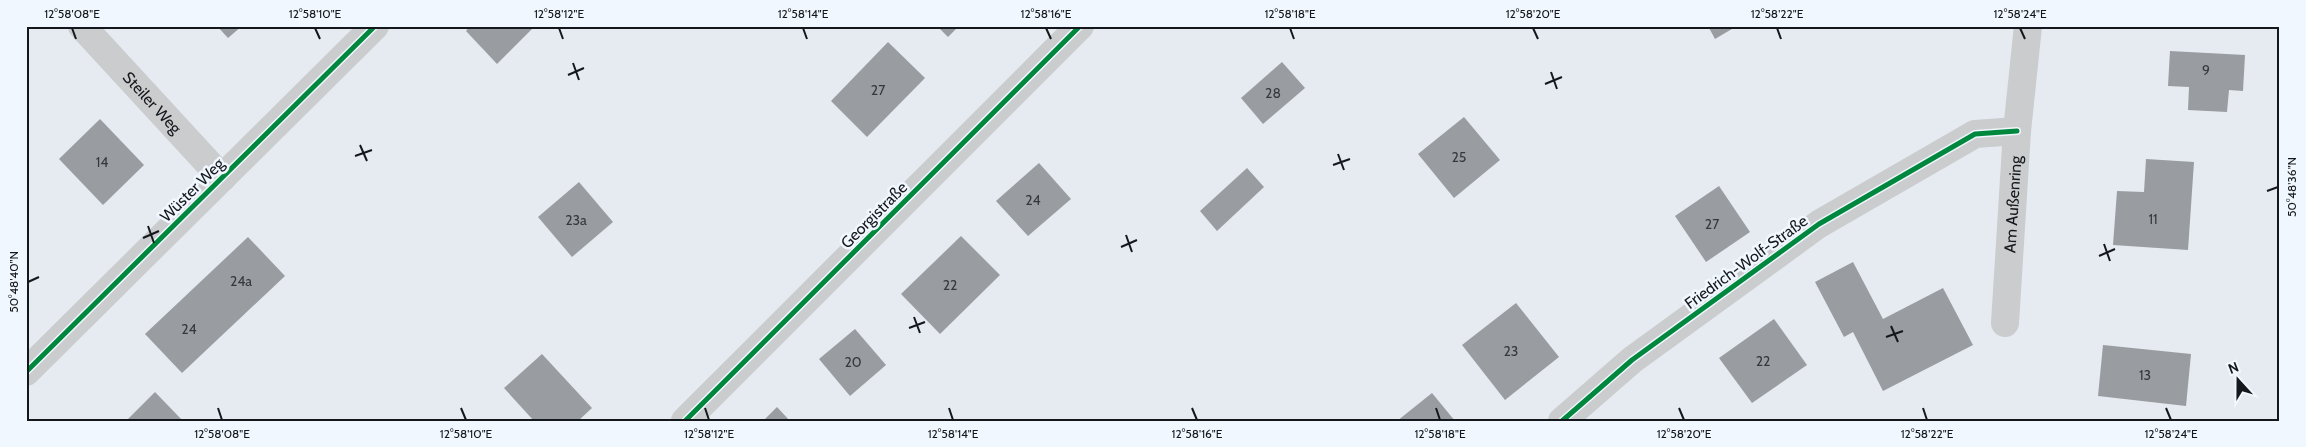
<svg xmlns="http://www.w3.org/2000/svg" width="2306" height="447" font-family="Cabin,sans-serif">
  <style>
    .building { fill: #999da1 }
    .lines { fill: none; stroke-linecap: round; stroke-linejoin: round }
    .minor { stroke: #caccce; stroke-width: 28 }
    .cycleway-casing { stroke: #f1f7fe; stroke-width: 8 }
    .cycleway { stroke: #00873e; stroke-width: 5 }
    .ticks { fill: none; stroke: #14181c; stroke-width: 2 }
    .labels { text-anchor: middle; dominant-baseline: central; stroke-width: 5; stroke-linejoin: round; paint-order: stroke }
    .number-label { font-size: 14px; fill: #35393d }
    .street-label { font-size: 16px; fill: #14181c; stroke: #f1f7fe }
    .neatline { fill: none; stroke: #14181c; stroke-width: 2 }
    .ticks-label { font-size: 12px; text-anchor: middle; fill: #14181c }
  </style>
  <rect width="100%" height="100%" fill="#e5ebf1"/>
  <g class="building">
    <path d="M217 26H242L228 38Z"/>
    <path d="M470 26H535L497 64 466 31Z"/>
    <path d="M937 26H959L948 37Z"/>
    <path d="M1708 26H1737L1715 39Z"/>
    <path d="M888 42 925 78 867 137 831 101Z"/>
    <path d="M2170 51 2245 55 2243 91 2229 90 2227 112 2188 110 2189 87 2168 86Z"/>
    <path d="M1282 62 1305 88 1263 124 1241 98Z"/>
    <path d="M1464 117 1500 160 1454 198 1418 154Z"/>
    <path d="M100 119 144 165 103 205 59 159Z"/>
    <path d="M2146 159 2194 162 2188 250 2113 245 2117 191 2144 192Z"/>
    <path d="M1039 163 1071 199 1028 236 996 201Z"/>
    <path d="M1247 168 1264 187 1217 231 1200 211Z"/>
    <path d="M579 182 613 222 572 257 538 217Z"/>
    <path d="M1719 186 1750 232 1706 262 1675 216Z"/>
    <path d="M961 236 1000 275 940 334 901 294Z"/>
    <path d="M248 237 285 276 182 373 145 334Z"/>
    <path d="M1853 262 1883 319 1943 288 1973 345 1883 391 1853 332 1844 337 1815 282Z"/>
    <path d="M1516 303 1559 357 1505 400 1462 345Z"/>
    <path d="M1774 319 1807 365 1752 403 1719 358Z"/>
    <path d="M855 329 886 365 850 396 819 359Z"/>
    <path d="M2103 345 2191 354 2186 406 2098 396Z"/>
    <path d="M542 354 592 408 578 421H534L504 388Z"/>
    <path d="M155 392 183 421H126Z"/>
    <path d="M1432 393 1455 421H1397Z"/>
    <path d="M777 407 790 421H763Z"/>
  </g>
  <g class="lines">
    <g class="minor">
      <path id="s1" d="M82 26 222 178"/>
      <path id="s2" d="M2005 323 2017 131 2028 26"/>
      <path d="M26 372 375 26"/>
      <path d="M685 421 1080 26"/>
      <path d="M1562 421 1632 360 1819 224 1975 134 2017 131"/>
    </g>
    <defs>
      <g id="cycleway">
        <path d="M26 372 375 26"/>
        <path d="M685 421 1080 26"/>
        <path d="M1562 421 1632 360 1819 224 1975 134 2017 131"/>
      </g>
    </defs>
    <use href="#cycleway" class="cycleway-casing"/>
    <use href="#cycleway" class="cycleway"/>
  </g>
  <path class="ticks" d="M72 28 76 39M315 28 320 39M559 28 563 39M803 28 807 39M1046 28 1051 39M1290 28 1294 39M1533 28 1538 39M1777 28 1781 39M2020 28 2025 39M573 63 579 80M1551 72 1557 89M568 75 584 68M1545 84 1562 77M360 145 367 161M1338 154 1344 170M355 156 372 150M1333 165 1350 159M2267 191 2278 187M148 226 154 243M1126 235 1132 252M143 238 159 231M2104 244 2110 261M1121 247 1137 240M2099 256 2115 249M28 282 39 277M914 317 920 333M1891 326 1898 342M909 328 925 322M1886 337 1903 331M218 408 222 420M461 408 466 420M705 408 709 420M949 408 953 420M1192 408 1197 420M1436 408 1440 420M1679 408 1684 420M1923 408 1927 420M2166 408 2171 420"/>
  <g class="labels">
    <g class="number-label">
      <text x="2206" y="70">9</text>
      <text x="878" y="90">27</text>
      <text x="1273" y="93">28</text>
      <text x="1459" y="157">25</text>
      <text x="102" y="162">14</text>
      <text x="1033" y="200">24</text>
      <text x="2153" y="219">11</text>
      <text x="576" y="220">23a</text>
      <text x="1712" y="224">27</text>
      <text x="241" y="281">24a</text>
      <text x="950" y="285">22</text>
      <text x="189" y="329">24</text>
      <text x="1511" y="351">23</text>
      <text x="1763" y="361">22</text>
      <text x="853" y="362">20</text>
      <text x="2145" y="375">13</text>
    </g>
    <g class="street-label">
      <text stroke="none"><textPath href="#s1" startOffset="104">Steiler Weg</textPath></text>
      <text transform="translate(192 190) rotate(-45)">Wüster Weg</text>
      <text stroke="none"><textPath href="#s2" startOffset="119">Am Außenring</textPath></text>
      <text transform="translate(874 215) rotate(-45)">Georgistraße</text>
      <text transform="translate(1746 262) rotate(-36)">Friedrich-Wolf-Straße</text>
    </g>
  </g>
  <rect width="2306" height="447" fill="none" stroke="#f1f7fe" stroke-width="55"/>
  <g transform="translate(2238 380) rotate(339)" stroke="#f1f7fe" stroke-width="4" paint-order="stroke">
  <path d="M0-4L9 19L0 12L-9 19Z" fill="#14181c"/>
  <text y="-8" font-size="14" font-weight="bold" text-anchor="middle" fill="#14181c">N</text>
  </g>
  <rect x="28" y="28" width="2250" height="392" class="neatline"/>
  <g class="ticks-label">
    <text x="72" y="18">12°58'08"E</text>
    <text x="315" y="18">12°58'10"E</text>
    <text x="559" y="18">12°58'12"E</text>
    <text x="803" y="18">12°58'14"E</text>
    <text x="1046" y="18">12°58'16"E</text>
    <text x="1290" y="18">12°58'18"E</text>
    <text x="1533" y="18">12°58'20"E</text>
    <text x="1777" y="18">12°58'22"E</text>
    <text x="2020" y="18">12°58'24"E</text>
    <text transform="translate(2292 187) rotate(-90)" y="4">50°48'36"N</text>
    <text transform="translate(14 282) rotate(-90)" y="4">50°48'40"N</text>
    <text x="222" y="438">12°58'08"E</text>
    <text x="466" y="438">12°58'10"E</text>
    <text x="709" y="438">12°58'12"E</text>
    <text x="953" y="438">12°58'14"E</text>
    <text x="1197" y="438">12°58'16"E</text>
    <text x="1440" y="438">12°58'18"E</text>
    <text x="1684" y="438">12°58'20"E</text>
    <text x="1927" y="438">12°58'22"E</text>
    <text x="2171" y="438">12°58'24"E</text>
  </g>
</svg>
